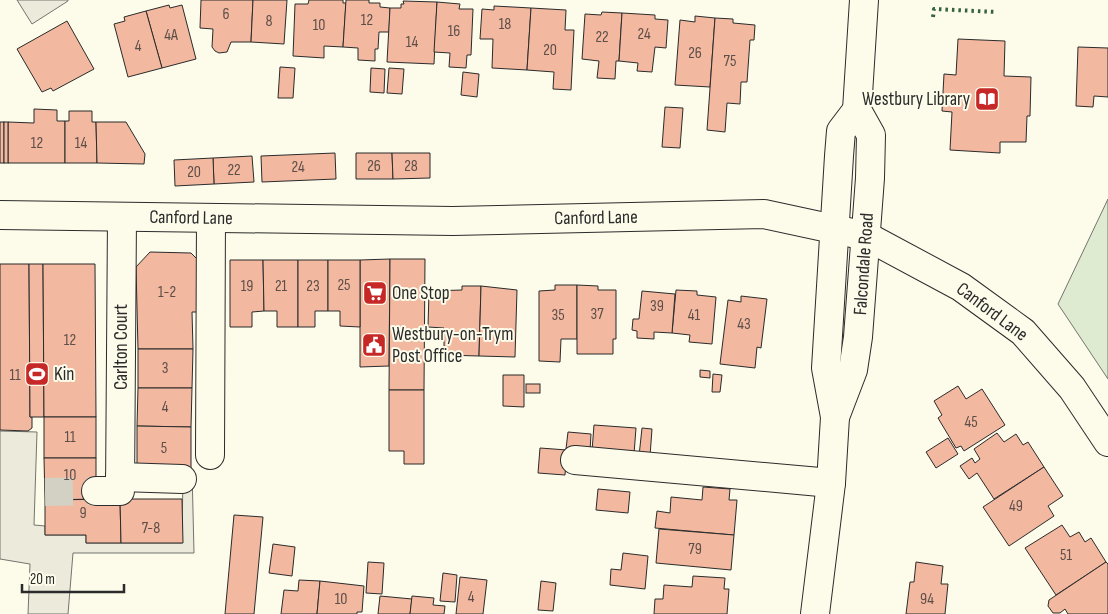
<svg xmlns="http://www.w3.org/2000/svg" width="1108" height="614" font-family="'Sofia Sans Condensed',sans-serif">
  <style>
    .green { fill: #deebd1; stroke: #74746e }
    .parking { fill: #eceadb; stroke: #74746e }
    .building { fill: #f2b8a0; stroke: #2b2b2b }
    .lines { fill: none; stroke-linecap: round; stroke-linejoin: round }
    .minor-tunnel { stroke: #d3d1c4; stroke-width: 28; stroke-dasharray: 28 14; stroke-linecap: butt }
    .minor-casing { stroke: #2b2b2b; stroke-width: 30 }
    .major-casing { stroke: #2b2b2b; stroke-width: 30 }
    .minor { stroke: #fdfbea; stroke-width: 28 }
    .major { stroke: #fdfbea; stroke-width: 28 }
    .hedge { stroke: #34623c; stroke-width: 4; stroke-dasharray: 2.5 4; stroke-linecap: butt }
    .labels { text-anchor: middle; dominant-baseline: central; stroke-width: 4; stroke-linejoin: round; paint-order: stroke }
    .number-label { font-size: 16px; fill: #5d4e48 }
    .poi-label { font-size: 19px; fill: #2b2b2b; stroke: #fdfbea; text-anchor: start }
    .street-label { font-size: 19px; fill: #2b2b2b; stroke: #fdfbea }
  </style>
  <rect width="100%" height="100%" fill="#fdfbea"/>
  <path class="green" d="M1108 199V379L1058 304Z"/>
  <g class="parking">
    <path d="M17 0H68V1L32 24Z"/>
    <path d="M0 431 37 432 34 525 45 526V535H86V543H182L183 470H192L194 553H73L68 614H28L30 564 0 559Z"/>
  </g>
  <g class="building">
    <path d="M201 0H253L251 42H231L227 52 219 53 215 51 212 47 213 29 200 28Z"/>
    <path d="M253 0H287L284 44 251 42Z"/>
    <path d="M309 0H343V3H346L343 47 324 46V58L293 56 295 4H308Z"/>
    <path d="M346 0H369V3H380V7L390 8 389 32H379L378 49H375V61L358 60V48L343 47Z"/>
    <path d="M403 1 437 2 434 64 387 62 390 8H401V4H404Z"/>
    <path d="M437 2 460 4 459 9H473L471 55H467L466 68 449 67 450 53 434 52Z"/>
    <path d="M169 5 170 8 182 5 196 59 162 68 146 11Z"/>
    <path d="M494 6 531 8 527 70 492 68 493 39H480L482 9 494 10Z"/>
    <path d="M531 8 566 10 565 30H574L571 90 553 89 554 72 527 70Z"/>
    <path d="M146 11 162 68 128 77 114 24 125 21 124 17Z"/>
    <path d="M602 12 622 13 619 61H616L615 79 597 78 599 61 582 59 585 14 601 15Z"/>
    <path d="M622 13 655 15V19L668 20 666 48 655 47 652 72 637 71 638 63 619 61Z"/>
    <path d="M695 16 715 18 710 87 675 85 680 20 695 22Z"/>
    <path d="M715 18 733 19V23L755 25 754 40H750L747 82H741L740 104 727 103 725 132 707 130Z"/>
    <path d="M67 21 94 69 53 91 51 88 42 92 17 49Z"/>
    <path d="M958 39 1005 41 1004 76 1031 77 1030 116H1027L1026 142H1000V153L950 150 952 112 942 111 944 74 956 75Z"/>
    <path d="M1078 47 1108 48V97L1094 96 1093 107 1076 106Z"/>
    <path d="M280 67 295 68 293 98H278Z"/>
    <path d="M371 68 385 69 384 93 370 92Z"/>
    <path d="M389 68 404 69 402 94 387 93Z"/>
    <path d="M463 72 479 74 477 97 461 95Z"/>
    <path d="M665 107 683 108 680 148 662 147Z"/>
    <path d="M34 109 57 110V121H65V163H8V122L34 123Z"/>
    <path d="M69 111H92V122H96L97 163H65V121H69Z"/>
    <rect x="0" y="122" width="4" height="41"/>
    <rect x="4" y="122" width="4" height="41"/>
    <path d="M96 122H126L145 154 144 164 97 163Z"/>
    <path d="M335 153 336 179 262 182 261 156Z"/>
    <path d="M356 153H392L393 179H356Z"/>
    <path d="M392 153H430V178L393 179Z"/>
    <path d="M252 156 254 182 214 184 213 158Z"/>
    <path d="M213 158 214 184 175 186 174 160Z"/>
    <path d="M150 252 191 253 200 262 198 312H192L193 349H138L136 267Z"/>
    <path d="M390 259 389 366 360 367V260Z"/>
    <path d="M390 259H425L424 390H389Z"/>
    <path d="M230 260H263L264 311 252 312V327H230Z"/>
    <path d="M263 260H298V327H277V311H264Z"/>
    <path d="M298 260H328V311H315V327H298Z"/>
    <path d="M328 260H360V327L340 326V311H328Z"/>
    <path d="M0 264H29L30 417H32V428L28 431 0 430Z"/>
    <path d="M29 264H43L44 417H30Z"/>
    <path d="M43 264H95L96 417H44Z"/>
    <path d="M555 285H577V339H561L560 362 539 361V291L555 290Z"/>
    <path d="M577 285 598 286V290H616V339H613V354H577Z"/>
    <path d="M462 286H481L479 356 444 355V328L428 327 429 291 462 290Z"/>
    <path d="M481 286 517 290 515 357 479 356Z"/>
    <path d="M676 290 697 291V295L716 297 712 344 689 342 690 335 672 333Z"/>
    <path d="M642 291 675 294 672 333 654 332V339L637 338V331L632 330 633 319H639Z"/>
    <path d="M741 296 767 299 761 348 757 347 755 368 720 364 728 300 741 302Z"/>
    <path d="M138 349H193L192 388H138Z"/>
    <path d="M700 370 710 371V378L700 377Z"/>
    <path d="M713 374 722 375 720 392H712Z"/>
    <path d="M503 375H524V407L503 406Z"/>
    <rect x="526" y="384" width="14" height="9"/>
    <path d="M958 386 966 399 982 389 1005 425 964 451 961 446 956 448 938 418 942 415 934 401Z"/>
    <path d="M138 388H192L191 427 137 426Z"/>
    <path d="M389 390H424V464H404V451H389Z"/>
    <rect x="44" y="417" width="52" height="41"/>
    <path d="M594 425 636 428 634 454 592 451Z"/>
    <path d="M137 426 191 427V469L137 468Z"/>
    <path d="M642 428 652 429 650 456H639Z"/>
    <path d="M568 432 591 434 590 451 566 449Z"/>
    <path d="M997 433 1004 442 1016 434 1023 445 1028 442 1044 467 994 499 977 473 969 479 960 466 972 458 975 463 980 459 974 449Z"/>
    <path d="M948 438 958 454 936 468 926 452Z"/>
    <path d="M540 448 567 450 565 475 538 473Z"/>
    <path d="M44 458H96V499L45 500Z"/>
    <path d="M1044 467 1063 496 1048 506 1054 516 1009 546 983 507Z"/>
    <path d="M703 487 730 489 729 500H737L734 535 655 528 657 511 670 513 671 497 702 500Z"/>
    <path d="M598 489 630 492 628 513 596 510Z"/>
    <path d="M120 499 121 543H86V535H45V500Z"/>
    <path d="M120 499H182L183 543H121Z"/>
    <path d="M234 515 263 517 254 614H225Z"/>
    <path d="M1062 525 1070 537 1079 532 1085 542 1091 538 1106 562 1056 595 1025 548Z"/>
    <path d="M659 529 734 535 731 570 656 563Z"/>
    <path d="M273 544 295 547 292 576 269 573Z"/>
    <path d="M623 553 648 556 645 589 610 585 611 569 621 570Z"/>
    <path d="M368 562 384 563 382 594 366 593Z"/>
    <path d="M916 562 943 566 941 584H948L945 614H906L910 582H914Z"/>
    <path d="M1106 562 1108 564V614H1068L1065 609 1060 613H1053L1048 606 1049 600Z"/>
    <path d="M443 573 457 575 455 602 440 601Z"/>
    <path d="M693 576 725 578 724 589H729L727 614H654L655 599H663L664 585 692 587Z"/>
    <path d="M460 577 487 580 483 614H456Z"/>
    <path d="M299 580 320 581 317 614H281L284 590 298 591Z"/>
    <path d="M320 581 364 586 362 612H357V614H317Z"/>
    <path d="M541 581 556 583 553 611 538 610Z"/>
    <path d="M380 596 412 599 410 614H378Z"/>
    <path d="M412 596 434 598 433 605 445 606 444 614H410Z"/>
  </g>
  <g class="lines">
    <path class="minor-tunnel" d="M45 492 96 491"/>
    <defs>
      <g id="minor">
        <path d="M0 215 453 221 764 214 866 236 961 287 1023 332 1072 388 1108 442"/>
        <path d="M210 455 211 218"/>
        <path d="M575 460 831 483"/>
        <path d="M120 477 182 479"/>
        <path d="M96 491H120L122 217"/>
      </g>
      <g id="major">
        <path d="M835 417 853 370 858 337 870 178 871 135 857 110 864 0"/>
        <path d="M815 614 831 483 835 417 826 368 839 156 841 131 857 110"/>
      </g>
    </defs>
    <use href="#minor" class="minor-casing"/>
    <use href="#major" class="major-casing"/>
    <use href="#minor" class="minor"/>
    <use href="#major" class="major"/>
    <path class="hedge" d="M933 17 934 9 996 12"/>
  </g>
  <defs>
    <symbol id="library-square" viewBox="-11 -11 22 22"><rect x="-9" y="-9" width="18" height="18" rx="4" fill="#c62828" stroke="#fdfbea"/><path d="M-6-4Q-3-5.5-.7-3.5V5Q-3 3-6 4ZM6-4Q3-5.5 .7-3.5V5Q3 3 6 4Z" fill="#fff"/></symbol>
    <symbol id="supermarket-square" viewBox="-11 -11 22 22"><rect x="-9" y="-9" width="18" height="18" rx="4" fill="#c62828" stroke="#fdfbea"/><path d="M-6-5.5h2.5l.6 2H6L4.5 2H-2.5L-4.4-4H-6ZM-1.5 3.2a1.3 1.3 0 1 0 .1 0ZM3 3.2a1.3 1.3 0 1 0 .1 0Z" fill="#fff"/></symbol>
    <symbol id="civic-square" viewBox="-11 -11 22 22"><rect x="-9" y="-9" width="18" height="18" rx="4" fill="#c62828" stroke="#fdfbea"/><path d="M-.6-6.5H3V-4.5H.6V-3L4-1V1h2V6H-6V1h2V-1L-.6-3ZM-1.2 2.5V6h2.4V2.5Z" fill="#fff"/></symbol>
    <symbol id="stadium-square" viewBox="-11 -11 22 22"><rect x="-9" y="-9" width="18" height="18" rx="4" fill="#c62828" stroke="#fdfbea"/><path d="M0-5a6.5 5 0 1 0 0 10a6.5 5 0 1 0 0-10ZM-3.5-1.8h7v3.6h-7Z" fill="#fff"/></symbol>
  </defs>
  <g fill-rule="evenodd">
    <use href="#library-square" x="973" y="85" width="28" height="28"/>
    <use href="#supermarket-square" x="361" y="279" width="28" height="28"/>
    <use href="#civic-square" x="360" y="331" width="28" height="28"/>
    <use href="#stadium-square" x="23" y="360" width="28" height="28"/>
  </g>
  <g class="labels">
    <g class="number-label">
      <text x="226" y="14">6</text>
      <text x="367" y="20">12</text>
      <text x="269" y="21">8</text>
      <text x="505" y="24">18</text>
      <text x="319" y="25">10</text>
      <text x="454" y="31">16</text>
      <text x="644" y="34">24</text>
      <text x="171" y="35">4A</text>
      <text x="602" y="37">22</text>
      <text x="412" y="42">14</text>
      <text x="138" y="46">4</text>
      <text x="550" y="50">20</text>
      <text x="695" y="53">26</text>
      <text x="730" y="61">75</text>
      <text x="37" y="143">12</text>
      <text x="81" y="143">14</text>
      <text x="374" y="166">26</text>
      <text x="411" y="166">28</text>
      <text x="298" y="167">24</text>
      <text x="234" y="170">22</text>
      <text x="194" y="172">20</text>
      <text x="344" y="285">25</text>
      <text x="247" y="286">19</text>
      <text x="281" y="286">21</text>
      <text x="313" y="286">23</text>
      <text x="167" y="292">1-2</text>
      <text x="657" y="306">39</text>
      <text x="597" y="314">37</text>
      <text x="558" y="315">35</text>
      <text x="694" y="315">41</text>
      <text x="744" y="324">43</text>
      <text x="70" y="340">12</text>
      <text x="165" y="368">3</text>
      <text x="15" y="375">11</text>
      <text x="165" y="407">4</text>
      <text x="971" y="422">45</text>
      <text x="70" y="437">11</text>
      <text x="164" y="448">5</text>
      <text x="70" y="475">10</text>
      <text x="1016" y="506">49</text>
      <text x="83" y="513">9</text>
      <text x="151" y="528">7-8</text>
      <text x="695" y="549">79</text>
      <text x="1066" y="555">51</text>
      <text x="471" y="597">4</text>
      <text x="341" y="599">10</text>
      <text x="927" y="599">94</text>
    </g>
    <g class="poi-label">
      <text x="970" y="99" text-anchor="end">Westbury Library</text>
      <text x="392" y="293">One Stop</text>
      <text x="392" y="334">Westbury-on-Trym<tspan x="392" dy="22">Post Office</tspan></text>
      <text x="54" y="374">Kin</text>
    </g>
    <g class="street-label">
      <text transform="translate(191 218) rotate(1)">Canford Lane</text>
      <text transform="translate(596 218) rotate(-1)">Canford Lane</text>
      <text transform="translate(864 264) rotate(-86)">Falcondale Road</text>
      <text transform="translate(992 312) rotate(37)">Canford Lane</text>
      <text transform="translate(121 347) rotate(-90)">Carlton Court</text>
    </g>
  </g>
  <path d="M22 584v8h102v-8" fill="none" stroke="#2b2b2b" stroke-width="2.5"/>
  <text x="30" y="584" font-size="15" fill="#2b2b2b" stroke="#fdfbea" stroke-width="4" paint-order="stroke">20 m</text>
</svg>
